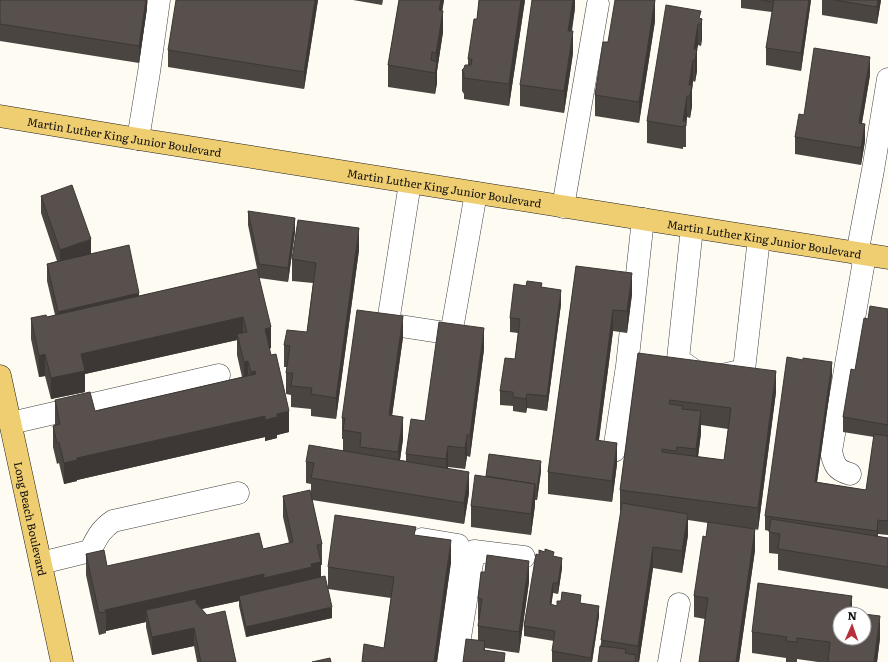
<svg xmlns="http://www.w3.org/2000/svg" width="888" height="662" font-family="Literata,serif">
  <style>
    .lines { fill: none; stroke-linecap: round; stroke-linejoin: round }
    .minor-casing { stroke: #424242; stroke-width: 23 }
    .major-casing { stroke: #202020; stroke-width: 23 }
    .minor { stroke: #fff; stroke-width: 22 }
    .major { stroke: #efcd71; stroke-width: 22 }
    .wall { fill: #4b4541; fill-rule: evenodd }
    .shaded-wall { fill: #3d3835 }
    .building { fill: #57504c; stroke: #3d3835; fill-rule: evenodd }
    .labels { text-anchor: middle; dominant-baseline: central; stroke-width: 4; stroke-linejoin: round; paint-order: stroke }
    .street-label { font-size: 11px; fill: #0f0f0f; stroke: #fff }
  </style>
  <rect width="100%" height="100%" fill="#fefbf2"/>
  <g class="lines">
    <defs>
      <g id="minor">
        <path d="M138 139 149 72 159 0"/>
        <path d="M410 183 389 316 394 325 446 333 452 329 476 193"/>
        <path d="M563 207 598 4"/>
        <path d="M692 228 678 359 706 379 744 370 759 238"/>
        <path d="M857 254 873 170 888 79"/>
        <path d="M11 423 219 375"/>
        <path d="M614 451 627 366 643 219"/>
        <path d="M850 474C836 470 834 465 831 451L865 255"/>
        <path d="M422 539 458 545 440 662"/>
        <path d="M41 563 90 551C97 538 100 530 113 521L238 493"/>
        <path d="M456 662 474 551 524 557"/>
        <path d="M669 662 679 604"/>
      </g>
      <g id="major">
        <path id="s1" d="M0 116 138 139 888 258"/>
        <path id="s2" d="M0 376 62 662"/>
      </g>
    </defs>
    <use href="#minor" class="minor-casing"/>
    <use href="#major" class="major-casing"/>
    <use href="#minor" class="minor"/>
    <use href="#major" class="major"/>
  </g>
  <g class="wall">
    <path d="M0 0H147V8L139 63 0 41Z"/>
    <path d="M318 0 304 89 168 67V50Z"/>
    <path d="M353 0H383L382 5Z"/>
    <path d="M399 0H444L442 11 443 32 437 71V83L435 94 388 87V65Z"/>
    <path d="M479 0H525L509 106 464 99V94L462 91V70L468 65V59L477 19Z"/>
    <path d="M575 0V8L572 31 573 53 564 113 520 106V85Z"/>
    <path d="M655 0V21L639 123 595 116V95L608 42Z"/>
    <path d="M741 0H811L801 71 766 65V48L772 12 741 8Z"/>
    <path d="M822 0H881L877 24 822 15Z"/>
    <path d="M701 18 702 19 701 46 698 45 697 49V71L695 82 693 81 692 90V106L690 118 687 117 686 125V147H683V149L647 143V121Z"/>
    <path d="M870 75 862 123 865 141 861 165 795 154V137L804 115Z"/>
    <path d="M41 196 91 254 139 296 257 269 271 348 269 349 289 432 277 435V438L265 441V437L77 480V481L64 484 59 463 57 464 53 447V426L55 425V400L95 411 242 377 237 355V340L85 374V392L51 399 45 376 39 377 31 339V318L47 317 55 315 47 281V264L57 261 41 213Z"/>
    <path d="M248 211 295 232 288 282 259 278 248 225Z"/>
    <path d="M359 250 336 419 311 416V409L291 407V395L286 394V373L287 367H284V345L307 332 313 283 292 281V259Z"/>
    <path d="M576 266 632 294 627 333 613 331 599 440 617 464 612 502 548 494V472Z"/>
    <path d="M526 286 542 287 561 304 547 411 527 408 526 413 513 411V406L500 405V391L515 359 518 333 510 332V318Z"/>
    <path d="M888 309V535L878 534V537L888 538V589L778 570V554L769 553V531L765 530V516L832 376 817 482 866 490 874 437 843 432V417L868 319Z"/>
    <path d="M403 337 392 416 403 439 400 460 406 461V454L425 421 484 349 470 457 467 456 465 469 448 467V468L469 493 464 524 312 500 322 544V565H321V577L332 618 246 637 239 606V601L202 609 236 662H197L194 646 152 655 146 627V622L106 631V633L99 635 86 575V554L107 566 263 549 289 543 283 517V496L311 493V484L306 483V462L343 451V439H342V418Z"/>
    <path d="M638 353 776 392 758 530 755 529V550L739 662H699L705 619 694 617V596L706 537 708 523 688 520V535L682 573 653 568 639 662H598L621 511H620V490ZM701 425 728 429 724 460 698 457 701 433Z"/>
    <path d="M541 471 537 500H535V505L531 535 471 527V506L486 476Z"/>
    <path d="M416 536 451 562 437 662H362L384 648 391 598 328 589V567Z"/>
    <path d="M554 557 562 568 558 594 553 593 551 605 557 606 581 603 599 616 592 662H552V651L554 641 524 636V626Z"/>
    <path d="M529 582 519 653 485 648V650L505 662H463L478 640V626L479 620H478V598Z"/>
    <path d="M852 613 880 638 877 662H818L797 659V662H786V658L752 653V632Z"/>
  </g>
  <g class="shaded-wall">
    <path d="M146 0H147V8L139 63V46Z"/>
    <path d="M315 0H318L304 89V72Z"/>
    <path d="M441 0H444L439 31V10Z"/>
    <path d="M521 0H525L509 106V84Z"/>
    <path d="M573 0H575V8L568 52V31Z"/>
    <path d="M653 0H655V21L639 123V102Z"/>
    <path d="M809 0H811L801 71V53Z"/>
    <path d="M878 0H881L877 24V7Z"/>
    <path d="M443 11V32L437 71V83L435 94V73L436 65V53Z"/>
    <path d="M702 19V40L701 46V24Z"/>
    <path d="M698 24V45L696 55 697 49V71L695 82V60L694 49Z"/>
    <path d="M573 31V53L564 113V91Z"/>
    <path d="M870 57V75L859 140V123Z"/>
    <path d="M693 60V81L692 90V106L690 118V96L689 85Z"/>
    <path d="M687 96V117L686 125V147V126L683 121Z"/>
    <path d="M865 124V141L861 165V148Z"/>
    <path d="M295 218V232L288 282V268Z"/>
    <path d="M359 228V250L336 419V398Z"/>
    <path d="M91 239V257L60 267V250Z"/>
    <path d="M632 273V294L627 333V311Z"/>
    <path d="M561 290V304L547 411V396Z"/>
    <path d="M139 293V311L58 329V312Z"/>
    <path d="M613 310V331L596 461V440Z"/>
    <path d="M403 316V337L389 437V415Z"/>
    <path d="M243 317V338L237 334V340L85 374V392L51 399V378L81 354Z"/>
    <path d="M271 327V348L265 350V329Z"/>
    <path d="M484 328V349L470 457V435Z"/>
    <path d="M45 354V376L39 377V356Z"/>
    <path d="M248 361V382L244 383V362Z"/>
    <path d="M832 362V376L815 496V482Z"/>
    <path d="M255 371V392L251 393V372Z"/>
    <path d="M776 371V392L758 530V508Z"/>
    <path d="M527 394V408L526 413V399Z"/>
    <path d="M289 411V432L277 435V438L265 441V420L277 414Z"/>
    <path d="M701 411V433L696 471V449Z"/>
    <path d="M265 416V437L77 480V481L64 484V463L77 458Z"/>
    <path d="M403 417V439L398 473V452Z"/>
    <path d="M467 435V456L465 469V448Z"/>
    <path d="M617 443V464L612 502V481Z"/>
    <path d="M448 446V467L446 480V459Z"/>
    <path d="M541 461V471L537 500V490Z"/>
    <path d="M469 472V493L464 524V503Z"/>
    <path d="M535 484V505L531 535V514Z"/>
    <path d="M688 514V535L682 573V551Z"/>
    <path d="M878 520V534L877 546V531Z"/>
    <path d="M755 529V550L739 662H736Z"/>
    <path d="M451 540V562L437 662H434Z"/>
    <path d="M653 547V568L639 662H638V646Z"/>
    <path d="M562 558V568L558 594V583Z"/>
    <path d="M529 561V582L519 653V632Z"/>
    <path d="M321 562V583L264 599V578L311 564Z"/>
    <path d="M264 574V595L239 596V601L196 610H146V622L106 631V612L105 610Z"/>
    <path d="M553 583V593L550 615V604Z"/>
    <path d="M852 596V614H849Z"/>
    <path d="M599 606V616L592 662H591V658Z"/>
    <path d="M332 607V618L246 637V627Z"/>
    <path d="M880 616V638L877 662H874Z"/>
    <path d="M194 628V646L152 655V637Z"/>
  </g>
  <g class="building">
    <path d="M0 0H146L139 46 0 24Z"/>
    <path d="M176 0H315L304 72 168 50Z"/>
    <path d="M399 0H441L439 10 443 11 436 53 432 52 431 60 437 62 435 73 388 65Z"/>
    <path d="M479 0H521L509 84 464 78V73L462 70 464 68 465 65H471L472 59H468L474 19H477Z"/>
    <path d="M532 0H573L568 31H573L564 91 520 85Z"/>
    <path d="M615 0H655L639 102 595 95 603 42H608Z"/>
    <path d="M761 0H773L772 2Z"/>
    <path d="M774 0H809L801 53 766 48Z"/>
    <path d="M834 0H878L877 7Z"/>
    <path d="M666 5 701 11 699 18 702 19 701 24H698L694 49H697L695 60H693L689 85H692L690 96H687L683 121H686V126H683V127L647 121Z"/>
    <path d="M814 48 870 57 859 123 865 124 861 148 795 137 799 114 804 115Z"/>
    <path d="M72 185 91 239 60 250 41 196Z"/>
    <path d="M248 211 295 218 288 268 259 264Z"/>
    <path d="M298 220 359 228 336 398 311 394 312 388 291 386 293 373H286L290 346 284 345 287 330 307 332 316 263 292 259Z"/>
    <path d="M129 245 139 293 58 312 47 264Z"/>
    <path d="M576 266 632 273 627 311 613 310 596 440 617 443 612 481 548 472Z"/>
    <path d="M257 269 271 327 265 329 271 355 276 354 289 411 277 414V417L265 420V416L77 458V460L64 463 59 442 57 443 53 426 60 424 55 400 90 392 95 411 256 374 255 371 251 372 248 361 244 362 237 334 247 332 243 317 81 354 85 371 51 378 45 354 39 356 31 318 46 315 47 317Z"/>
    <path d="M527 281 542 283 541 287 561 290 547 396 527 394 526 399 513 397V392L500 391 505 358 515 359 520 319 510 318 514 284 526 286Z"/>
    <path d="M870 306 888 309V425L843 417 851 369 855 370 864 318 868 319Z"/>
    <path d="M357 310 403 316 389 415 403 417 398 452 360 447 361 433 343 430 345 418H342Z"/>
    <path d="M439 322 484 328 470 435H467L465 448 448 446 446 459 406 454 411 419 425 421Z"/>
    <path d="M638 353 776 371 758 508 620 490ZM670 400 731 408 724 460 662 452V449L676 451 677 447 696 449 701 411 682 409 683 406 669 404Z"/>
    <path d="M787 357 803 360V358L832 362 815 482 866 490 874 434 888 436V521L878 520 877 531 765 516Z"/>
    <path d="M309 445 469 472 464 503 311 478 314 463 306 462Z"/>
    <path d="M489 454 541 461 537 490 535 489V484L486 476Z"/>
    <path d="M475 475 535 484 531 514 471 506Z"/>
    <path d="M310 490 322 544 317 545 321 562 311 564 312 567 264 578V574L105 610 106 612 99 613 86 554 104 550 107 566 259 533 263 549 293 542 283 496Z"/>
    <path d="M622 503 688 514 682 551 653 547 638 646 601 640Z"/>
    <path d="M335 515 416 527 414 535 451 540 434 662H362L364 644 384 648 394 577 328 567Z"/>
    <path d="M771 519 888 538V567L778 549 780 534 769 532Z"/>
    <path d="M708 522 755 529 736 662H699L708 598 694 596 703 536 706 537Z"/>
    <path d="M545 549 554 552 553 556 562 558 558 583H553L550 604 557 606V601H561L562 592 581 595 580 603 599 606 591 658 552 651 555 631 524 626 536 554 539 555V550L545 552Z"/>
    <path d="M487 555 529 561 519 632 478 626 482 599 478 598 481 572H485Z"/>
    <path d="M325 576 332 607 246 627 239 596Z"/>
    <path d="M758 583 852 596 849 612 863 614H840V638H864V614L880 616 874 662H828L830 642 797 638V642L786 641 787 637 752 632Z"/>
    <path d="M196 599V603L207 615 225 611 236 662H201L194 628 152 637 146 610Z"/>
    <path d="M466 639 485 641 484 650 505 653 504 662H463Z"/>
    <path d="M600 646 626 649 625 653 636 655 635 662H598Z"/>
    <path d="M330 658 331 662H312Z"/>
  </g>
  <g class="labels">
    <g class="street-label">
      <text stroke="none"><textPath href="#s1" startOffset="126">Martin Luther King Junior Boulevard</textPath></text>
      <text stroke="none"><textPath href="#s1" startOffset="450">Martin Luther King Junior Boulevard</textPath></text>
      <text stroke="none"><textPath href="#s1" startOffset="774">Martin Luther King Junior Boulevard</textPath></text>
      <text stroke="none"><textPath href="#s2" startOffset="146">Long Beach Boulevard</textPath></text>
    </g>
  </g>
  <g transform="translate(852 626) rotate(2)"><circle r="19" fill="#ffffff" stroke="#9f9f9f"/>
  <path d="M0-3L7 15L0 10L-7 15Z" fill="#b63039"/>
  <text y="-6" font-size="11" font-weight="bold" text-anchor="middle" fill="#0f0f0f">N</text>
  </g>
</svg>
